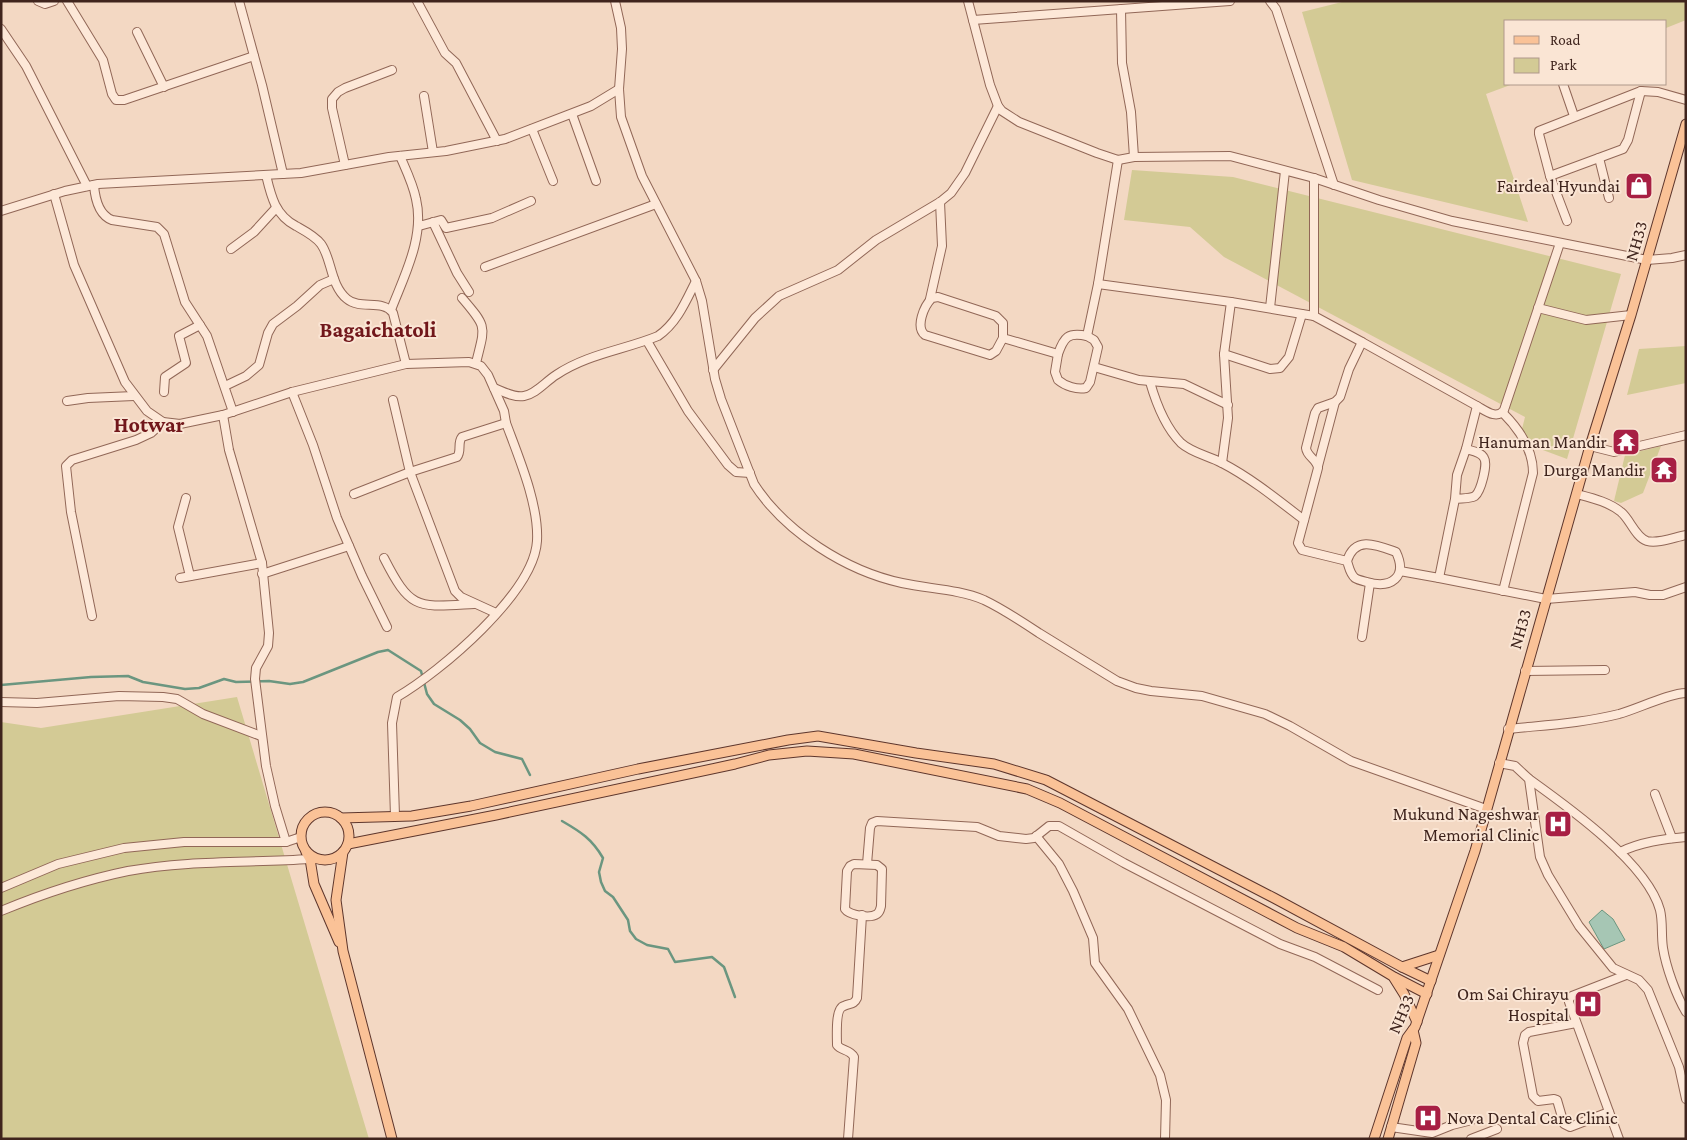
<svg xmlns="http://www.w3.org/2000/svg" width="1687" height="1140" font-family="'Crimson Pro',serif">
  <style>
    .green { fill: #d3ca95 }
    .water { fill: #a6c6b4; stroke: #6b9680 }
    .lines { fill: none; stroke-linecap: round; stroke-linejoin: round }
    .stream { stroke: #6b9680; stroke-width: 2.5 }
    .minor-casing { stroke: #916757; stroke-width: 10 }
    .major-casing { stroke: #5e362c; stroke-width: 11 }
    .minor { stroke: #fde8d8; stroke-width: 8 }
    .major { stroke: #fac297; stroke-width: 9 }
    .labels { text-anchor: middle; dominant-baseline: central; stroke-width: 4; stroke-linejoin: round; paint-order: stroke }
    .poi-label { font-size: 18px; fill: #3f241d; stroke: #fae5d4; text-anchor: end }
    .street-label { font-size: 18px; fill: #3f241d; stroke: #fae5d4 }
    .district-label { font-size: 22px; font-weight: bold; fill: #71171b; stroke: #fae5d4 }
  </style>
  <rect width="100%" height="100%" fill="#f3d8c3"/>
  <g class="green">
    <path d="M1346 1H1686V20L1666 28V21H1506V84H1513L1486 94 1528 222 1352 180 1302 12Z"/>
    <path d="M1132 170 1233 177 1621 274 1567 459 1519 441 1525 417 1224 257 1190 227 1124 220Z"/>
    <path d="M1686 346V383L1627 395 1639 349Z"/>
    <path d="M1661 446 1643 493 1621 503 1614 501 1625 455Z"/>
    <path d="M237 697 369 1139H1V722L41 728Z"/>
  </g>
  <path class="water" d="M1602 910 1613 919 1625 940 1604 949 1589 922Z"/>
  <g class="lines">
    <g class="stream">
      <path d="M1 685 91 677 128 676 143 682 185 689 199 688 224 679 236 682 269 681 290 684 303 682 378 652 388 650 421 671 427 694 434 704 460 720 470 729 480 743 495 752 522 759 530 775"/>
      <path d="M562 821C581 832 592 839 603 858L599 872 601 882 605 891 613 897 628 920 630 931 636 939 647 945 668 949 675 962 712 957 724 967 735 997"/>
    </g>
    <defs>
      <g id="minor">
        <path d="M38 1 45 4 54 1"/>
        <path d="M67 1 103 60 112 94 116 100H124L254 56"/>
        <path d="M239 1 262 85 283 174"/>
        <path d="M417 1 445 53 456 63 497 141"/>
        <path d="M615 1 621 28 622 49 619 89 621 117 642 176 696 281 702 301 715 379 721 399 754 484C785 532 846 571 902 583 929 589 958 589 984 600 1003 609 1021 621 1039 633 1065 649 1091 665 1117 681L1136 688 1151 691 1202 696 1265 714 1290 726 1351 761 1486 809"/>
        <path d="M968 1 990 85 998 106 1002 111 1019 122 1097 153 1118 160 1134 157 1230 156 1314 178 1379 200 1452 221 1647 260 1672 258 1686 255"/>
        <path d="M1270 1 1276 9 1334 185"/>
        <path d="M1121 9 1122 63 1131 112 1134 157"/>
        <path d="M973 20 1230 1"/>
        <path d="M1 29 26 66 87 186"/>
        <path d="M137 32 164 87"/>
        <path d="M1563 84 1574 116"/>
        <path d="M424 96 433 152"/>
        <path d="M572 114 596 181"/>
        <path d="M532 129 553 181"/>
        <path d="M1599 158 1609 198"/>
        <path d="M345 165 332 108V99L338 92 345 88 392 70"/>
        <path d="M266 175C271 196 275 215 296 226 305 231 315 236 321 244 332 259 330 285 347 299 360 310 383 299 393 313L406 364"/>
        <path d="M1550 176 1623 149 1628 140 1641 91"/>
        <path d="M1314 178V316L1362 342 1349 369 1340 397 1335 402 1318 408 1315 413 1306 448C1307 457 1317 459 1318 468L1298 543 1302 550 1347 561C1355 535 1377 545 1396 552 1408 577 1391 589 1367 582 1363 581 1358 580 1355 578 1350 574 1349 567 1347 561"/>
        <path d="M94 185C95 198 99 215 112 220L157 227 164 234 185 302 207 336 233 412"/>
        <path d="M54 194 74 265 125 382 147 411 163 422 180 424 223 415 292 392 406 364 469 362 481 366 488 375 504 411 506 423C519 458 539 505 537 541 534 593 440 672 397 697L392 723 395 816"/>
        <path d="M1 211 65 191 98 184 301 173 389 157 446 151 505 139 591 106 619 89"/>
        <path d="M1567 221 1550 176 1539 134V131L1641 91 1658 92 1686 100"/>
        <path d="M433 222 457 273 469 292"/>
        <path d="M419 226 441 220 446 228 492 218 531 201"/>
        <path d="M231 249 254 232 276 208"/>
        <path d="M485 267 656 204"/>
        <path d="M1098 284 1231 302 1314 316"/>
        <path d="M462 298C488 328 485 326 476 363"/>
        <path d="M930 299 942 246 940 202"/>
        <path d="M1270 308 1285 171"/>
        <path d="M1538 308 1586 320 1631 315"/>
        <path d="M391 310C404 276 425 237 416 199 413 184 406 170 400 156"/>
        <path d="M1003 338 996 351 990 355 925 335C915 327 924 306 932 298L938 297 996 316 1003 323V338L1058 354C1064 337 1068 332 1087 336L1098 284 1118 160"/>
        <path d="M647 341 688 411 728 465 736 472 750 473"/>
        <path d="M1362 342 1477 406 1466 449"/>
        <path d="M1058 354 1055 372 1058 380C1065 386 1077 390 1086 388L1090 382 1098 347 1094 340 1087 336"/>
        <path d="M1224 354 1270 369 1280 368 1289 357 1302 314"/>
        <path d="M1094 367 1139 380 1184 384 1228 405"/>
        <path d="M713 370 755 318 779 296 838 270 876 240 940 202 951 193 965 173 998 106"/>
        <path d="M1150 382C1156 403 1165 427 1181 443 1192 453 1209 456 1222 463 1251 478 1278 500 1304 520"/>
        <path d="M225 386 246 376 259 365 268 333 273 324 297 306 320 285 334 279"/>
        <path d="M494 388C502 391 514 398 524 396 536 394 545 382 556 375 587 354 624 350 658 336 677 323 686 301 696 281"/>
        <path d="M164 392 165 377 186 363 179 336 200 325"/>
        <path d="M292 392 313 445 337 518 362 576 387 627"/>
        <path d="M393 400 410 472 455 591 461 597 496 613"/>
        <path d="M67 401 88 398 134 396"/>
        <path d="M1477 406C1486 411 1497 420 1504 410L1560 243"/>
        <path d="M1503 413C1518 428 1533 449 1533 473L1503 591"/>
        <path d="M223 415 229 450 262 563 269 633 268 646 256 668 255 679 266 766 275 806 286 842"/>
        <path d="M1590 446 1614 452 1686 435"/>
        <path d="M1222 463 1228 418 1224 354 1231 302"/>
        <path d="M1318 466 1335 402"/>
        <path d="M354 494 410 472 457 457C462 451 457 443 462 437L506 423"/>
        <path d="M1577 494C1592 498 1609 502 1621 512 1630 519 1635 537 1647 541 1658 544 1675 537 1686 535"/>
        <path d="M186 498 178 527 190 576"/>
        <path d="M384 558C411 611 417 607 474 604"/>
        <path d="M1400 571 1439 578 1455 499 1457 475 1466 449C1472 451 1481 452 1484 458 1488 464 1481 491 1475 496 1470 499 1461 498 1455 499"/>
        <path d="M262 574 349 546"/>
        <path d="M180 578 262 563"/>
        <path d="M1439 578 1546 599 1635 592 1650 595H1663L1686 587"/>
        <path d="M92 616 71 512 66 466 72 460 136 440 151 433 163 422"/>
        <path d="M1362 637 1370 583"/>
        <path d="M1525 671 1605 670"/>
        <path d="M1 702 37 703 119 696 163 697 177 699 203 714 261 736"/>
        <path d="M1508 729C1546 725 1583 723 1619 714 1637 709 1670 693 1686 693"/>
        <path d="M1499 763 1515 766 1529 779 1540 857 1548 875 1579 926 1613 968 1639 980 1648 990 1679 1067 1686 1099"/>
        <path d="M1529 779C1568 807 1647 863 1660 910 1663 922 1661 935 1663 948 1666 967 1676 995 1686 1012"/>
        <path d="M1655 794 1672 838"/>
        <path d="M1036 836 1059 864 1073 891 1093 938 1095 963 1128 1009 1160 1075 1166 1100 1165 1139"/>
        <path d="M1620 852C1641 842 1663 839 1686 837"/>
        <path d="M854 864 877 865 882 869 881 906C880 910 880 912 877 914 870 919 849 915 845 909L847 871 850 866Z"/>
        <path d="M867 864 870 828 872 823 877 821 977 827 999 836 1026 839 1034 838 1049 826H1059L1124 863 1280 944 1315 957 1378 990"/>
        <path d="M1 888 58 864 124 848 184 842H286L301 837"/>
        <path d="M1 911C42 894 84 880 128 871 187 860 249 863 310 859"/>
        <path d="M1576 1023 1529 1032 1525 1035 1523 1043 1533 1096 1538 1101 1554 1099 1557 1100 1564 1124 1570 1127 1609 1112"/>
        <path d="M1391 1127 1432 1133 1452 1125 1472 1120"/>
        <path d="M848 1139 854 1057C850 1049 841 1051 837 1045 837 1036 835 1008 844 1006 850 1003 854 1005 857 998L862 915"/>
        <path d="M1471 1139 1497 1129"/>
        <path d="M1619 1139 1569 1002V999L1572 996 1626 975"/>
      </g>
      <g id="major">
        <circle cx="325" cy="836" r="24"/>
        <path d="M341 818 412 816 471 806 638 769 788 740 818 736 916 753 994 764 1046 780 1274 898 1402 967 1431 981"/>
        <path d="M348 844 496 815 735 764 769 755 807 751 854 754 1027 789 1060 803 1297 928 1344 947 1394 977 1427 994"/>
        <path d="M306 852 310 859 314 884 339 942"/>
        <path d="M343 852 336 900 343 951 392 1139"/>
        <path d="M1402 967 1439 955"/>
        <path d="M1394 978 1404 994 1417 1022"/>
        <path d="M1374 1139 1407 1038 1415 1027 1475 851 1590 446 1631 315 1686 124"/>
        <path d="M1388 1139 1416 1043 1413 1030"/>
      </g>
    </defs>
    <use href="#minor" class="minor-casing"/>
    <use href="#major" class="major-casing"/>
    <use href="#minor" class="minor"/>
    <use href="#major" class="major"/>
  </g>
  <defs>
    <symbol id="shop-square" viewBox="-11 -11 22 22"><rect x="-9" y="-9" width="18" height="18" rx="4" fill="#a71f44" stroke="#fae5d4"/><path d="M-5-2.5h2.3a2.7 3.5 0 0 1 5.4 0H5L5.5 6h-11ZM-1.5-2.5h3a1.5 2.3 0 0 0-3 0Z" fill="#fff"/></symbol>
    <symbol id="temple-square" viewBox="-11 -11 22 22"><rect x="-9" y="-9" width="18" height="18" rx="4" fill="#a71f44" stroke="#fae5d4"/><path d="M0-6L5-2H3V0L6.5 2.5H4V6H1.5V3h-3V6H-4V2.5H-6.5L-3 0V-2H-5Z" fill="#fff"/></symbol>
    <symbol id="hospital-square" viewBox="-11 -11 22 22"><rect x="-9" y="-9" width="18" height="18" rx="4" fill="#a71f44" stroke="#fae5d4"/><path d="M-5-5h3v3.5h4V-5h3V5h-3V1.5h-4V5h-3Z" fill="#fff"/></symbol>
  </defs>
  <g fill-rule="evenodd">
    <use href="#shop-square" x="1623" y="170" width="32" height="32"/>
    <use href="#temple-square" x="1610" y="426" width="32" height="32"/>
    <use href="#temple-square" x="1648" y="454" width="32" height="32"/>
    <use href="#hospital-square" x="1542" y="808" width="32" height="32"/>
    <use href="#hospital-square" x="1572" y="988" width="32" height="32"/>
    <use href="#hospital-square" x="1412" y="1102" width="32" height="32"/>
  </g>
  <g class="labels">
    <g class="poi-label">
      <text x="1620" y="186">Fairdeal Hyundai</text>
      <text x="1607" y="442">Hanuman Mandir</text>
      <text x="1645" y="470">Durga Mandir</text>
      <text x="1539" y="814">Mukund Nageshwar<tspan x="1539" dy="21">Memorial Clinic</tspan></text>
      <text x="1569" y="994">Om Sai Chirayu<tspan x="1569" dy="21">Hospital</tspan></text>
      <text x="1447" y="1118" text-anchor="start">Nova Dental Care Clinic</text>
    </g>
    <g class="street-label">
      <text transform="translate(1636 241) rotate(-74)">NH33</text>
      <text transform="translate(1520 629) rotate(-74)">NH33</text>
      <text transform="translate(1401 1014) rotate(-67)">NH33</text>
    </g>
    <g class="district-label">
      <text x="378" y="329">Bagaichatoli</text>
      <text x="149" y="424">Hotwar</text>
    </g>
  </g>
  <rect width="1687" height="1140" fill="none" stroke="#3f241d" stroke-width="5"/>
  <rect x="1504" y="20" width="162" height="65" fill="#fae5d4" stroke="#af988b"/>
  <rect x="1514" y="36" width="25" height="8" fill="#fac297" stroke="#af988b"/>
  <text x="1550" y="45" font-size="15" fill="#3f241d">Road</text>
  <rect x="1514" y="58" width="25" height="15" fill="#d3ca95" stroke="#af988b"/>
  <text x="1550" y="70" font-size="15" fill="#3f241d">Park</text>
</svg>
